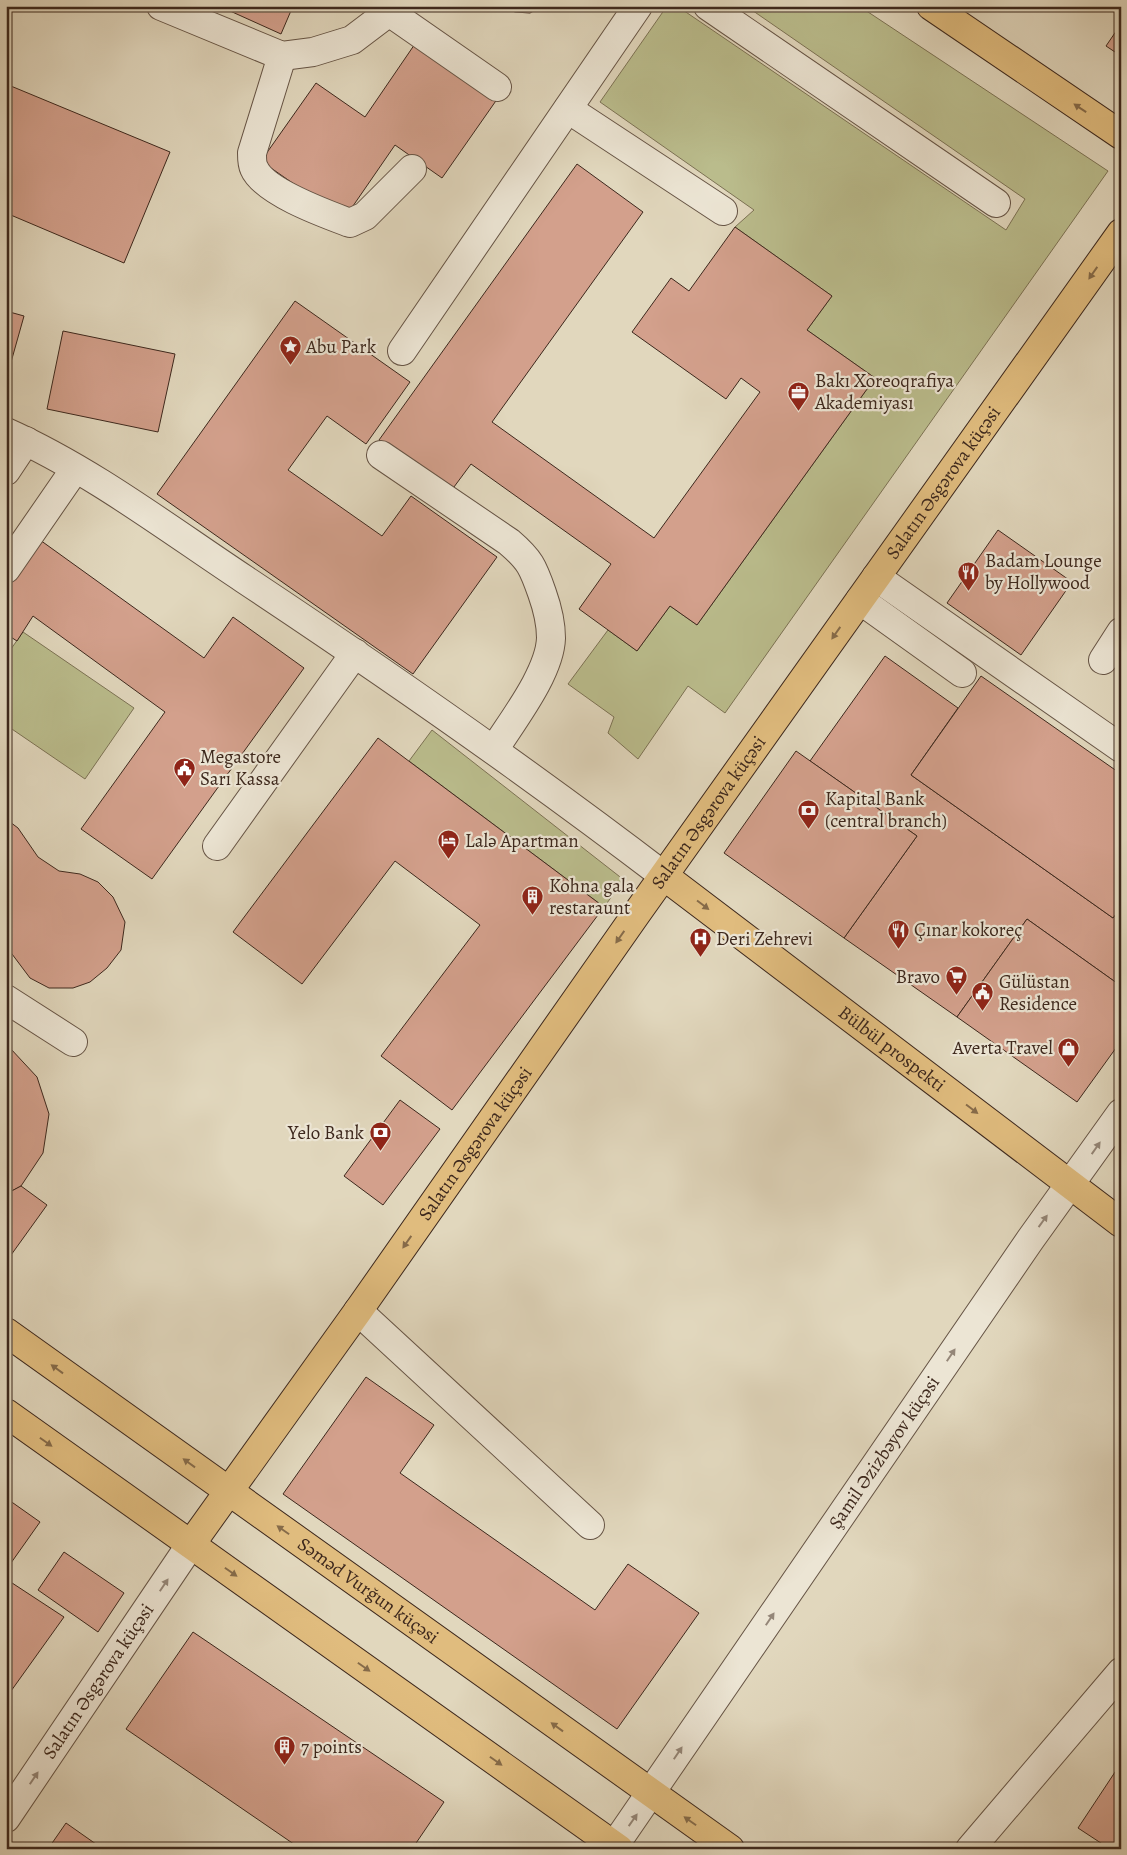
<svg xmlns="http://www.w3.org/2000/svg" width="1127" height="1855" font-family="Alegreya,serif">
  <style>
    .green { fill: #babc8c; stroke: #7c7254 }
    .building { fill: #d3a08c; stroke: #3d281d }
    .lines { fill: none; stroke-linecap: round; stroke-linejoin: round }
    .minor-casing { stroke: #665445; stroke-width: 30 }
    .major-casing { stroke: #3d281d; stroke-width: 30 }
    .minor { stroke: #ece5d4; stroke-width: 28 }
    .major { stroke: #e0bc7e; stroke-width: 28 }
    .oneway { fill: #866b49 }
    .oneway2 { fill: #948678 }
    .labels { text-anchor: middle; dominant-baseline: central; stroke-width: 4.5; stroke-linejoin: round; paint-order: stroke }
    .poi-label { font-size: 19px; fill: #3d281d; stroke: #ece5d4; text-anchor: start }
    .street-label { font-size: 19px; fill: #3d281d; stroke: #ece5d4 }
  </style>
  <rect width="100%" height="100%" fill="#e1d7bd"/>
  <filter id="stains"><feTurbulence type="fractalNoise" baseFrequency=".004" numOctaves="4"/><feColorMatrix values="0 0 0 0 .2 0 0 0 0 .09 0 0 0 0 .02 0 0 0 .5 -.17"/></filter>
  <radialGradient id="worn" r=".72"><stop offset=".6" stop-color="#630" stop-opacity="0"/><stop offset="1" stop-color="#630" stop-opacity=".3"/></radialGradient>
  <g class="green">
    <path d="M667 6H677L1006 230 1025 199 746 6H859L1108 171 725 713 688 686 638 759 608 733 614 717 568 684 608 630 637 651 670 606 697 625 875 378 807 330 832 296 735 227 754 210 600 102Z"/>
    <path d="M23 632 134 708 85 779 6 725V656Z"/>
    <path d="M432 730 624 880 604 907 409 761Z"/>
  </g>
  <g class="building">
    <path d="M219 6H293L281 34Z"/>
    <path d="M499 6H543L530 13 515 12Z"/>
    <path d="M1121 24V56L1106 46Z"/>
    <path d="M419 38 500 95 442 178 395 145 344 219 261 161 316 83 365 117Z"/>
    <path d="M6 84 170 152 124 263 6 213Z"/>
    <path d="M577 164 643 212 492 422 654 538 760 392 741 378 726 399 632 332 671 278 689 291 735 227 832 296 807 330 875 378 697 625 670 606 637 651 579 609 611 564 471 464 451 491 379 440Z"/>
    <path d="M295 301 410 382 366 444 327 416 288 470 382 536 411 496 497 557 413 674 157 494Z"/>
    <path d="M6 311 24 316 6 380Z"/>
    <path d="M63 331 175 354 158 432 47 409Z"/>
    <path d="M998 530 1072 582 1021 655 947 603Z"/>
    <path d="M40 540 204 658 233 617 304 668 152 879 81 829 165 712 33 616 17 641 6 634V586Z"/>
    <path d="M885 656 958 708 911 775 1113 918 1121 907V986L1027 919 957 1017 844 938 917 836 810 761Z"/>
    <path d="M981 676 1121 774V907L1113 918 911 775Z"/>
    <path d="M378 738 604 907 452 1110 381 1056 480 925 395 861 302 984 233 932Z"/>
    <path d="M796 751 917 836 844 938 724 853Z"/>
    <path d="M6 819 18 828 38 857 59 871 80 874 98 882 113 897 125 922 121 950 107 968 90 982 73 988H49L30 978 6 946Z"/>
    <path d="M1027 919 1121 986V1041L1077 1102 957 1017Z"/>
    <path d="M6 1047 10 1048 37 1077 49 1114 43 1153 21 1186 6 1194Z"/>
    <path d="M400 1100 440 1129 383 1205 344 1176Z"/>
    <path d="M21 1186 47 1205 6 1262V1194Z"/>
    <path d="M366 1377 434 1425 400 1473 595 1610 628 1564 699 1613 617 1729 283 1494Z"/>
    <path d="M6 1498 40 1522 6 1570Z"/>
    <path d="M64 1552 124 1593 98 1632 38 1590Z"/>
    <path d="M6 1579 64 1617 6 1698Z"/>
    <path d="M193 1632 444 1802 412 1849H301L126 1729Z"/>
    <path d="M1121 1763V1849H1110L1078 1828Z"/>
    <path d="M66 1823 103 1849H48Z"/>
  </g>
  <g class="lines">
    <defs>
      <g id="minor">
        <path d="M161 6 282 56 313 52 352 40 389 12 497 87"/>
        <path d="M708 6 996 203"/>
        <path d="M282 56 252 153C252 157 252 164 254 168 264 192 326 214 350 223L365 216 412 169"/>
        <path d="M568 109 723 211"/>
        <path d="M402 351 638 6"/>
        <path d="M6 432C91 470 167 528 244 579 387 674 528 772 664 876"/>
        <path d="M381 455 509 542C530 560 533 567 542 593 547 607 551 622 551 638 550 673 512 721 494 750"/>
        <path d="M6 471 26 441"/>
        <path d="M6 569 75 469"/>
        <path d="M876 577 1121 748"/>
        <path d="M860 600 962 673"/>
        <path d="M1103 660 1121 632"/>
        <path d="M217 846 355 653"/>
        <path d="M6 999 73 1042"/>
        <path d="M358 1311 590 1525"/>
        <path id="s1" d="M6 1818 191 1544"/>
        <path id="s2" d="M612 1849 1030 1240 1121 1113"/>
        <path d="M970 1849 1121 1672"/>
      </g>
      <g id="major">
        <path d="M931 6 1121 135"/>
        <path id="s3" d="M664 876 1121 1223"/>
        <path id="s4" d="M6 1332 730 1849"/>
        <path d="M6 1413 619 1849"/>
        <path id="s5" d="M191 1544 358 1311 637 913 1121 233"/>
      </g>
    </defs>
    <use href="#minor" class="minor-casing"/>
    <use href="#major" class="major-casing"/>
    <use href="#minor" class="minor"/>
    <use href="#major" class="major"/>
  </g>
  <defs><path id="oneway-solid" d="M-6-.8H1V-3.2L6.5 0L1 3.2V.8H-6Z" transform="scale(1.25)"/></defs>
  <g class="oneway">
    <use href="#oneway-solid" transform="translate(1080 108) rotate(-146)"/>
    <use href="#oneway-solid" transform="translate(1093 273) rotate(125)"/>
    <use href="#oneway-solid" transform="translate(836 633) rotate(125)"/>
    <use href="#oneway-solid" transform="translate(703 905) rotate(37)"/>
    <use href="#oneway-solid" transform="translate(620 937) rotate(125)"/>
    <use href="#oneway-solid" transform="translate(972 1109) rotate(37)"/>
    <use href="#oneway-solid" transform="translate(407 1242) rotate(125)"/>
    <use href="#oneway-solid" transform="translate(57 1369) rotate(-144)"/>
    <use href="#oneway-solid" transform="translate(46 1442) rotate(35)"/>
    <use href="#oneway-solid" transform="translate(189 1463) rotate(-144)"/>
    <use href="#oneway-solid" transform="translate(283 1530) rotate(-145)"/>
    <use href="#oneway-solid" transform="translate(231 1572) rotate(35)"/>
    <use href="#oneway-solid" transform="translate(364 1667) rotate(35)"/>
    <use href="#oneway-solid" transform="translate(557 1727) rotate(-144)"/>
    <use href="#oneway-solid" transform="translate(496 1761) rotate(35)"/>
    <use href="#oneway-solid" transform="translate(690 1821) rotate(-145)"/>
  </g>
  <g class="oneway2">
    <use href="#oneway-solid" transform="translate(1096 1148) rotate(-55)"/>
    <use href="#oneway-solid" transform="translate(1043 1221) rotate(-54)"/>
    <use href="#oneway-solid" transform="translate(951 1355) rotate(-56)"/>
    <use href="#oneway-solid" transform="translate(164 1585) rotate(-56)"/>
    <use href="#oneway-solid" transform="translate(770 1619) rotate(-56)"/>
    <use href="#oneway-solid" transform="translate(678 1753) rotate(-56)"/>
    <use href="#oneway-solid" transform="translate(34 1778) rotate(-56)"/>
    <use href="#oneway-solid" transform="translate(633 1820) rotate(-55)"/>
  </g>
  <defs>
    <symbol id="sight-pin" viewBox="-11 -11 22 30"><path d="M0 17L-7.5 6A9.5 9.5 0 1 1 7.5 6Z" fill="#8f2418" stroke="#ece5d4"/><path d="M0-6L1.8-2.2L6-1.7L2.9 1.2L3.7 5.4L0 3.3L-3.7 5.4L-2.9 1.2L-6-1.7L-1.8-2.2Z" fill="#fff"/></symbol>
    <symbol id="office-pin" viewBox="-11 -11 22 30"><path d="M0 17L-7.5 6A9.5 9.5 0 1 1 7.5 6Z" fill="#8f2418" stroke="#ece5d4"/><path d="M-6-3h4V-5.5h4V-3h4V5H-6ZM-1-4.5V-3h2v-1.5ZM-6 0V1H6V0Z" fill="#fff"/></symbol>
    <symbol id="restaurant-pin" viewBox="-11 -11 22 30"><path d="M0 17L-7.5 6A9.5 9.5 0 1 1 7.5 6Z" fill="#8f2418" stroke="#ece5d4"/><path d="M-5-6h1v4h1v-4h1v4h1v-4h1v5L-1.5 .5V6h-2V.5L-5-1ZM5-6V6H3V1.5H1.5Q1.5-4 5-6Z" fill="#fff"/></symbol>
    <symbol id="civic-pin" viewBox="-11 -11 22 30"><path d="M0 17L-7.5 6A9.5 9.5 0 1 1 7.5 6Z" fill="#8f2418" stroke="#ece5d4"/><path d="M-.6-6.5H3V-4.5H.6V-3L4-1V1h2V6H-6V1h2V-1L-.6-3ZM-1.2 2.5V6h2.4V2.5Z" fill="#fff"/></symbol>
    <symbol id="bank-pin" viewBox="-11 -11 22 30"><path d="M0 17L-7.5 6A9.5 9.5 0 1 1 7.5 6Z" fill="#8f2418" stroke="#ece5d4"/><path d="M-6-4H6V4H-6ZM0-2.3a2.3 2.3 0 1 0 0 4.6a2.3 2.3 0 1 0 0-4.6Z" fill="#fff"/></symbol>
    <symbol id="hotel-pin" viewBox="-11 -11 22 30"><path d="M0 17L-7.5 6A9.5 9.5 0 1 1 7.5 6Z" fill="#8f2418" stroke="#ece5d4"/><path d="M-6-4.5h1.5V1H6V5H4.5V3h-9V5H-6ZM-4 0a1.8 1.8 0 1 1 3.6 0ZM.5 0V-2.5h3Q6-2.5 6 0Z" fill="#fff"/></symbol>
    <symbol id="building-pin" viewBox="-11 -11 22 30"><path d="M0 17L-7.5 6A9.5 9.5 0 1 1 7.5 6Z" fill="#8f2418" stroke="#ece5d4"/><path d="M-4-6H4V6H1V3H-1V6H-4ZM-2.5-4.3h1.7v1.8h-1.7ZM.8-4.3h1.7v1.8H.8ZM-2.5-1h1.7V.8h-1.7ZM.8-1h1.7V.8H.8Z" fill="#fff"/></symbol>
    <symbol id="hospital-pin" viewBox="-11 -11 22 30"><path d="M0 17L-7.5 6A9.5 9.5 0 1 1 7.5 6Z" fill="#8f2418" stroke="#ece5d4"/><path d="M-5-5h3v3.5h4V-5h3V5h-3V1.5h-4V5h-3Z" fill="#fff"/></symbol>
    <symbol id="supermarket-pin" viewBox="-11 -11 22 30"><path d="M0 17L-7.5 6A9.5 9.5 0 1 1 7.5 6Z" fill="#8f2418" stroke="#ece5d4"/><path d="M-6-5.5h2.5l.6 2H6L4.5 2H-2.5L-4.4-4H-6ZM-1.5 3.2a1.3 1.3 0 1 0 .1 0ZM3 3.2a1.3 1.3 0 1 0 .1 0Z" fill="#fff"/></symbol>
    <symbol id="shop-pin" viewBox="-11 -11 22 30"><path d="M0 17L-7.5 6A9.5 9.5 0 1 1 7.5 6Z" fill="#8f2418" stroke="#ece5d4"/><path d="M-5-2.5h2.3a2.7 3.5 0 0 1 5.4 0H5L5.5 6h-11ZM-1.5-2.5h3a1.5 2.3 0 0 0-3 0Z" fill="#fff"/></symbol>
  </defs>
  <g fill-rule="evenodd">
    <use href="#sight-pin" x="278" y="334" width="25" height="34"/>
    <use href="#office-pin" x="786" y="380" width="25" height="34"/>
    <use href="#restaurant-pin" x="956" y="560" width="25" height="34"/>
    <use href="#civic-pin" x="172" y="756" width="25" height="34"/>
    <use href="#bank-pin" x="796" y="798" width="25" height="34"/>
    <use href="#hotel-pin" x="436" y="828" width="25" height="34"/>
    <use href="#building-pin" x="520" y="884" width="25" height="34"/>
    <use href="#restaurant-pin" x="886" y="918" width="25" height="34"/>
    <use href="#hospital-pin" x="688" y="926" width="25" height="34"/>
    <use href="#supermarket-pin" x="944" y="964" width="25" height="34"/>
    <use href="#civic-pin" x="970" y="980" width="25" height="34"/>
    <use href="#shop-pin" x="1056" y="1036" width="25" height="34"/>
    <use href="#bank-pin" x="368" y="1120" width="25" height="34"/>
    <use href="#building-pin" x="272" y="1734" width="25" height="34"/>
  </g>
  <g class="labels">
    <g class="poi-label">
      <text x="306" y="347">Abu Park</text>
      <text x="815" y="381">Bakı Xoreoqrafiya<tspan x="815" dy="22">Akademiyası</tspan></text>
      <text x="985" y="561">Badam Lounge<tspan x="985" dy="22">by Hollywood</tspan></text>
      <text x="200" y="757">Megastore<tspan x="200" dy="22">Sarı Kassa</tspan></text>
      <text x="825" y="799">Kapital Bank<tspan x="825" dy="22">(central branch)</tspan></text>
      <text x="465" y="841">Lalә Apartman</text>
      <text x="549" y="886">Kohna gala<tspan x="549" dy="22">restaraunt</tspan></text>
      <text x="914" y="930">Çınar kokoreç</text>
      <text x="716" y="939">Deri Zehrevi</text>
      <text x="940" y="977" text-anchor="end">Bravo</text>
      <text x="999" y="982">Gülüstan<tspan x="999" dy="22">Residence</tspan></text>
      <text x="1053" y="1048" text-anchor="end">Averta Travel</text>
      <text x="364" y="1133" text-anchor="end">Yelo Bank</text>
      <text x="301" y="1747">7 points</text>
    </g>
    <g class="street-label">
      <text stroke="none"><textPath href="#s5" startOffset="1301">Salatın Əsgərova küçəsi</textPath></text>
      <text stroke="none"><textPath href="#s5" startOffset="896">Salatın Əsgərova küçəsi</textPath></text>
      <text stroke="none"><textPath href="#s3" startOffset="286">Bülbül prospekti</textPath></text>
      <text stroke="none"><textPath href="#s5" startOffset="491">Salatın Əsgərova küçəsi</textPath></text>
      <text stroke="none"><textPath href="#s2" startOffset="481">Şamil Əzizbəyov küçəsi</textPath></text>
      <text stroke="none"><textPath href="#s4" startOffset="445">Səməd Vurğun küçəsi</textPath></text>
      <text stroke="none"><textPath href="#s1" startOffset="165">Salatın Əsgərova küçəsi</textPath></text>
    </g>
  </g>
  <rect width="1127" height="1855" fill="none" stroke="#e1d7bd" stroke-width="25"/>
  <rect x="8" y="8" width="1112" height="1840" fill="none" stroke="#3d281d" stroke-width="2.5"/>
  <rect x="12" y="12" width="1102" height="1830" fill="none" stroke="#3d281d"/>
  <rect width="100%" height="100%" filter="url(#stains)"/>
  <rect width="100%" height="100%" fill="url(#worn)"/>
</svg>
